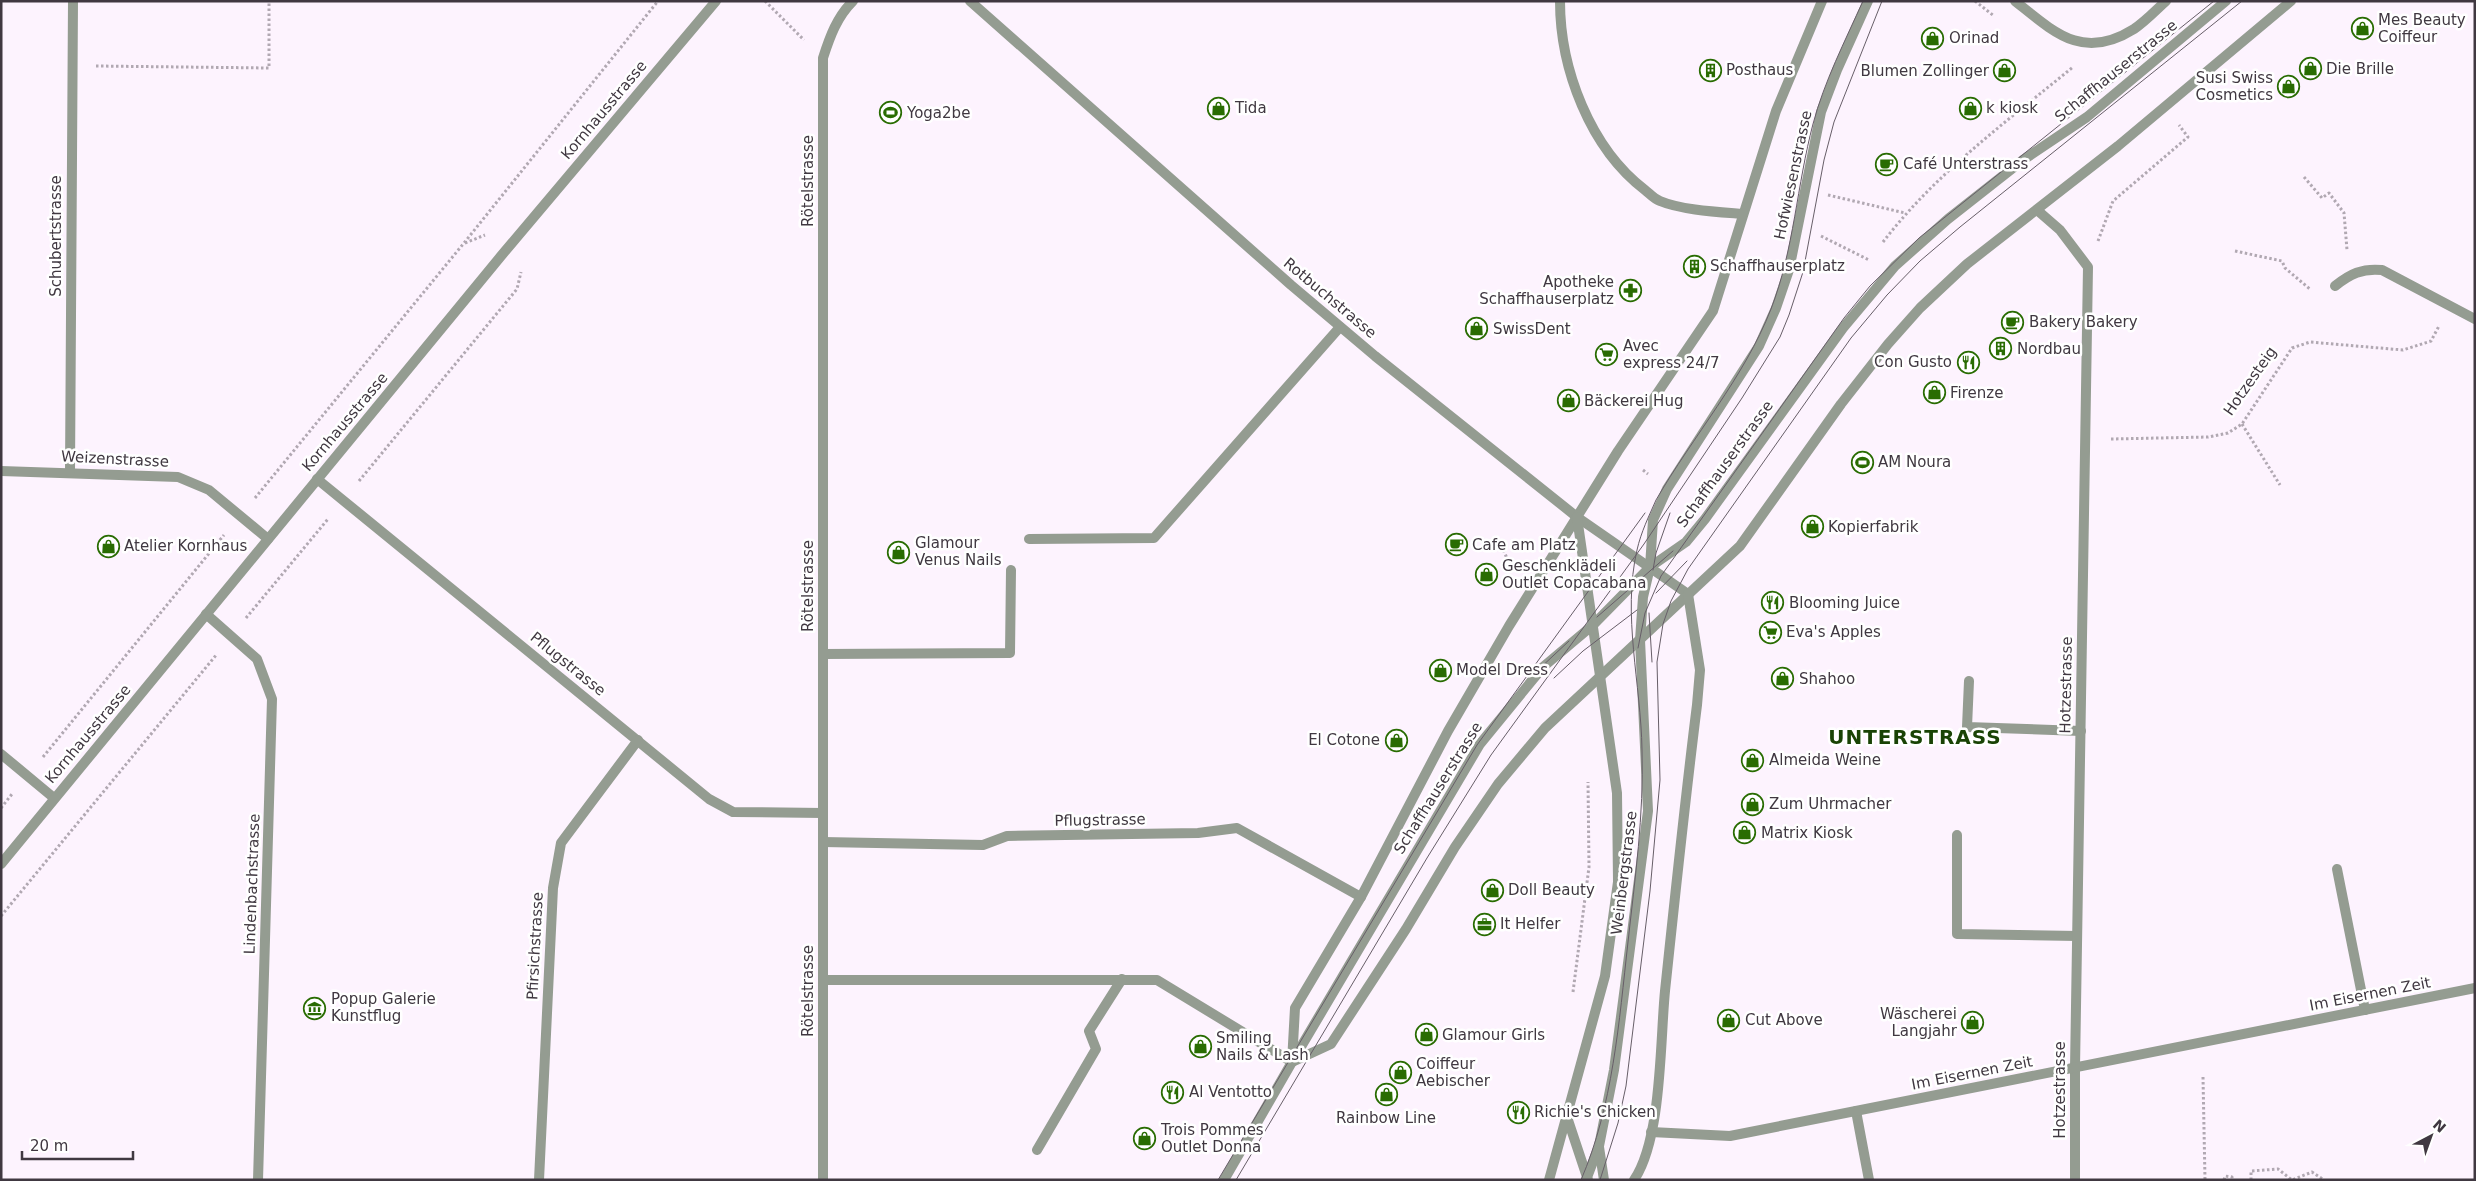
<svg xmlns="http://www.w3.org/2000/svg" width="2476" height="1181" font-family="'DejaVu Sans',sans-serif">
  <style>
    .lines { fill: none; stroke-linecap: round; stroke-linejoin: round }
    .path { stroke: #b1a8b2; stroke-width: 3; stroke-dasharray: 2.5 2.5; stroke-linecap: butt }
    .service { stroke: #949c91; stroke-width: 10 }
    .minor { stroke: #949c91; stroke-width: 10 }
    .tertiary { stroke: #949c91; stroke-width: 10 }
    .tram { stroke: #675e68; stroke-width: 1 }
    .labels { text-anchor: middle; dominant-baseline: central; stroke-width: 5; stroke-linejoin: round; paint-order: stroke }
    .poi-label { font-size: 15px; fill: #403841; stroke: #fff; text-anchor: start }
    .street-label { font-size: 15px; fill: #403841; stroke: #fff }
    .district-label { font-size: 20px; font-weight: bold; letter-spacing: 1px; fill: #194305; stroke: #fff }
  </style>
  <rect width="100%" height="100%" fill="#fdf3fe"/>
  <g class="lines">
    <g class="path">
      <path d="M765 1 804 40"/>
      <path d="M1975 1 1994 16"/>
      <path d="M96 66 269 68V1"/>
      <path d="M2304 177 2322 198 2329 193 2344 213 2347 250"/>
      <path d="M1828 195 1905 213"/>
      <path d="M1821 236 1869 260"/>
      <path d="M2098 241 2113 201 2188 137 2179 125"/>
      <path d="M1883 242C1936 173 2006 122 2073 67"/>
      <path d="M465 243 485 235"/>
      <path d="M2235 251 2282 261 2285 268 2311 290"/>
      <path d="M2242 424 2280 485"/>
      <path d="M2111 439 2208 437 2228 433 2242 424 2292 348 2310 342 2403 350 2431 341 2439 326"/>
      <path d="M1643 470 1648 474"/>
      <path d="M359 481 517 289 521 272"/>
      <path d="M255 498 464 243 658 1"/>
      <path d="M1499 541 1506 556 1508 579"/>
      <path d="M246 618 328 519"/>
      <path d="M43 757 224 535"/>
      <path d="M1 808 12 794"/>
      <path d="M1 916 217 654"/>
      <path d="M1573 992 1589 867 1588 782"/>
      <path d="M2203 1077 2205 1180"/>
      <path d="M2224 1180 2225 1176 2232 1177V1180"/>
      <path d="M2251 1180V1171L2278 1169 2292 1180 2312 1172 2324 1180"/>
    </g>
    <g class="service">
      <path d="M2015 1C2055 33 2083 61 2134 29 2146 21 2156 10 2166 1"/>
      <path d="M1029 539 1154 538 1340 327"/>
      <path d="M823 654 1010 653 1011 570"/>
      <path d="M1969 681 1967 727 2081 731"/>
      <path d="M1 754 54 798"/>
      <path d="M1957 835V934L2077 936"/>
      <path d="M2337 869 2365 1010"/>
      <path d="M823 980H1157L1292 1062 1480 744 1543 667 1593 625 1650 567 1686 542 1705 519 1843 328 1895 266 1948 219 2023 160 2087 117 2226 1"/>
      <path d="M1856 1111 1869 1180"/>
      <path d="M1599 1147 1604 1180"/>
      <path d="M1037 1150 1096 1049 1089 1031 1122 979"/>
      <path d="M1586 1180 1599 1146 1614 1070 1648 811 1640 640 1643 597 1650 567 1653 520 1667 489 1759 346 1776 308 1789 270 1821 112 1837 70 1868 1"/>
    </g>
    <g class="minor">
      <path d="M1560 1C1560 69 1590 148 1645 190 1649 193 1654 199 1660 201 1681 210 1719 212 1743 214"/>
      <path d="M2037 210 2060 230 2088 267 2075 1068V1180"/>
      <path d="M2335 286C2350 274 2362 268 2382 270L2475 319"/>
      <path d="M1 471 178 477 209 490 268 539"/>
      <path d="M70 472 73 1"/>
      <path d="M317 479 709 799 733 812 823 813"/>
      <path d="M206 614 257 659 272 699 258 1180"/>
      <path d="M823 842 983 845 1007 836 1198 833 1237 828 1361 897"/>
      <path d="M1651 1132 1730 1136 2475 988"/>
      <path d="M539 1180 553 888 561 843 638 740"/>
      <path d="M823 1180V58C830 36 837 17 853 1"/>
    </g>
    <g class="tertiary">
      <path d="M970 1 1291 285 1375 356 1577 517 1688 594"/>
      <path d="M1 864 501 256 716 1"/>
      <path d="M1292 1062 1331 1044 1406 929 1455 847 1498 784 1545 728 1740 546 1841 404 1888 344 1920 308 1967 264 2118 146 2291 1"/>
      <path d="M1567 1117 1588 1180"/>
      <path d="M1224 1180 1292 1062 1295 1008 1361 897 1448 731 1509 626 1618 451 1713 311 1776 111 1822 1"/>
      <path d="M1549 1180 1605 976 1618 882 1617 793 1577 517"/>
      <path d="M1634 1180C1662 1139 1660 1041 1665 991 1675 896 1685 800 1697 705L1700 670 1688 594"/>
    </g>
    <g class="tram">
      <path d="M1653 570 1656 553 1670 513"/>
      <path d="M1656 593 1687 561"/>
      <path d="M1649 613 1652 662"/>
      <path d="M1597 617 1673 551"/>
      <path d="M1638 648 1645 613 1661 576 1844 318 1870 286 1919 238 2214 1"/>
      <path d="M1538 670 1569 641"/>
      <path d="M1554 678 1583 651 1637 610"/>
      <path d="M1218 1180 1477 745 1645 513"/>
      <path d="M1236 1180 1427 858 1491 755 1644 544 1742 398 1780 337 1789 315 1803 272 1824 160 1834 122 1882 1"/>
      <path d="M1581 1180C1613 1106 1619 1022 1628 942 1635 878 1644 815 1642 750 1641 684 1622 615 1637 550 1641 532 1649 516 1656 500 1693 436 1744 378 1771 309 1794 250 1797 184 1813 124 1824 82 1845 41 1863 1"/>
      <path d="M1600 1180 1618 1123 1626 1086 1650 891 1660 780 1657 662 1663 624 1671 601 1688 569 1851 338 1887 295 1920 261 1960 227 2242 1"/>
    </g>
  </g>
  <defs>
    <symbol id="shop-ring" viewBox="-11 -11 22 22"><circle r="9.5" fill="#fff" stroke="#296c02" stroke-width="1.5"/><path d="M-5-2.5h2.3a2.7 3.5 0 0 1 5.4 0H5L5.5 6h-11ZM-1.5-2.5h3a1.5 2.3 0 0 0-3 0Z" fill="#296c02"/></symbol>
    <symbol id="building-ring" viewBox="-11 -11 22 22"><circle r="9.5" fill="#fff" stroke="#296c02" stroke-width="1.5"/><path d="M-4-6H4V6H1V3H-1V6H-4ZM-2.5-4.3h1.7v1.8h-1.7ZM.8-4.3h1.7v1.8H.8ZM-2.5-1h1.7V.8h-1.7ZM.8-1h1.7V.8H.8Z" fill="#296c02"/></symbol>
    <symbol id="stadium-ring" viewBox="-11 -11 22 22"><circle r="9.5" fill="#fff" stroke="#296c02" stroke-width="1.5"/><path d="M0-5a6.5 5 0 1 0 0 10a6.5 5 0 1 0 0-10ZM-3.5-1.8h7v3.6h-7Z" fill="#296c02"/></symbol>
    <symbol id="cafe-ring" viewBox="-11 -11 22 22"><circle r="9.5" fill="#fff" stroke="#296c02" stroke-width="1.5"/><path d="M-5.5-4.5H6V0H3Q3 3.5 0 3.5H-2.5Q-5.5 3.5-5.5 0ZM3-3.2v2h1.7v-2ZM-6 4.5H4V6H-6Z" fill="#296c02"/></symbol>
    <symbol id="pharmacy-ring" viewBox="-11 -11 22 22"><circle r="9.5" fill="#fff" stroke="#296c02" stroke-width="1.5"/><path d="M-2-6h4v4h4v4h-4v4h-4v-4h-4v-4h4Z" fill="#296c02"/></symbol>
    <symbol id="supermarket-ring" viewBox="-11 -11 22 22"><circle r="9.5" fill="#fff" stroke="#296c02" stroke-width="1.5"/><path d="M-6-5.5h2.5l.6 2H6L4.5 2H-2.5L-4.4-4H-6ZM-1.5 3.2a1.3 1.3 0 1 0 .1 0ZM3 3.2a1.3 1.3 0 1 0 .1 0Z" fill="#296c02"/></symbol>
    <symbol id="restaurant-ring" viewBox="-11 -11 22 22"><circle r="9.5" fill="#fff" stroke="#296c02" stroke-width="1.5"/><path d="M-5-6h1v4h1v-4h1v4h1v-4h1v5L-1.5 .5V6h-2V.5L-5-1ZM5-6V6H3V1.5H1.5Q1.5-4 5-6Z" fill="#296c02"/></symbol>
    <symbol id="office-ring" viewBox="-11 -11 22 22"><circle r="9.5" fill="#fff" stroke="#296c02" stroke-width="1.5"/><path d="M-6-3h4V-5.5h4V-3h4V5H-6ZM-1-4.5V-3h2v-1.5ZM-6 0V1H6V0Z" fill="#296c02"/></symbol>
    <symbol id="museum-ring" viewBox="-11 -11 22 22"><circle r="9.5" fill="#fff" stroke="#296c02" stroke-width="1.5"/><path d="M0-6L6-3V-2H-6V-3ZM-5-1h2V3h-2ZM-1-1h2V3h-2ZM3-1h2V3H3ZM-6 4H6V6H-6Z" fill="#296c02"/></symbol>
  </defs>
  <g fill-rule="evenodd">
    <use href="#shop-ring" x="2350" y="16" width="25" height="25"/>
    <use href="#shop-ring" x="1920" y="26" width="25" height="25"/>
    <use href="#shop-ring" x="2298" y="56" width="25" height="25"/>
    <use href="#building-ring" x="1698" y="58" width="25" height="25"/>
    <use href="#shop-ring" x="1992" y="58" width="25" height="25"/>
    <use href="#shop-ring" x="2276" y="74" width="25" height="25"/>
    <use href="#shop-ring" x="1206" y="96" width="25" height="25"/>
    <use href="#shop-ring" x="1958" y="96" width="25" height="25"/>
    <use href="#stadium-ring" x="878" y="100" width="25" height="25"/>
    <use href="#cafe-ring" x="1874" y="152" width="25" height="25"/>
    <use href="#building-ring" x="1682" y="254" width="25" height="25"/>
    <use href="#pharmacy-ring" x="1618" y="278" width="25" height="25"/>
    <use href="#cafe-ring" x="2000" y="310" width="25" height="25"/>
    <use href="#shop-ring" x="1464" y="316" width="25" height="25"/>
    <use href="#building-ring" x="1988" y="336" width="25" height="25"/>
    <use href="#supermarket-ring" x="1594" y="342" width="25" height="25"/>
    <use href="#restaurant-ring" x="1956" y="350" width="25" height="25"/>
    <use href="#shop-ring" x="1922" y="380" width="25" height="25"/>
    <use href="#shop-ring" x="1556" y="388" width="25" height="25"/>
    <use href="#stadium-ring" x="1850" y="450" width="25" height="25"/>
    <use href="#shop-ring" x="1800" y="514" width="25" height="25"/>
    <use href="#cafe-ring" x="1444" y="532" width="25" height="25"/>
    <use href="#shop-ring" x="96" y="534" width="25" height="25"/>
    <use href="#shop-ring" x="886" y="540" width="25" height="25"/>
    <use href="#shop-ring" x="1474" y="562" width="25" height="25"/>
    <use href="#restaurant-ring" x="1760" y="590" width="25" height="25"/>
    <use href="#supermarket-ring" x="1758" y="620" width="25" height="25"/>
    <use href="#shop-ring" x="1428" y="658" width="25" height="25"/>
    <use href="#shop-ring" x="1770" y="666" width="25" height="25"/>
    <use href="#shop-ring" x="1384" y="728" width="25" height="25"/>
    <use href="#shop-ring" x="1740" y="748" width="25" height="25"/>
    <use href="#shop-ring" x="1740" y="792" width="25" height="25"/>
    <use href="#shop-ring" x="1732" y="820" width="25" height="25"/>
    <use href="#shop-ring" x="1480" y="878" width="25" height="25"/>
    <use href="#office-ring" x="1472" y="912" width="25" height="25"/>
    <use href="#museum-ring" x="302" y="996" width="25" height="25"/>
    <use href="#shop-ring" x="1716" y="1008" width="25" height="25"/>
    <use href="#shop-ring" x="1960" y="1010" width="25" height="25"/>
    <use href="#shop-ring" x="1414" y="1022" width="25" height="25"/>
    <use href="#shop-ring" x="1188" y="1034" width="25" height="25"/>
    <use href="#shop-ring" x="1388" y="1060" width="25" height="25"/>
    <use href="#restaurant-ring" x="1160" y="1080" width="25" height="25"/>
    <use href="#shop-ring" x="1374" y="1082" width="25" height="25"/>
    <use href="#restaurant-ring" x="1506" y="1100" width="25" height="25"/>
    <use href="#shop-ring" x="1132" y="1126" width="25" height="25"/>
  </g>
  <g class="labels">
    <g class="poi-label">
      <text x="2378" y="20">Mes Beauty<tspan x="2378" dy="17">Coiffeur</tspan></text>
      <text x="1949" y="38">Orinad</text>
      <text x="2326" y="69">Die Brille</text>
      <text x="1726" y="70">Posthaus</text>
      <text x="1989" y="71" text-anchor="end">Blumen Zollinger</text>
      <text x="2273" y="78" text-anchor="end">Susi Swiss<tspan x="2273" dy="17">Cosmetics</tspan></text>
      <text x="1235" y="108">Tida</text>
      <text x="1986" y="108">k kiosk</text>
      <text x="907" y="113">Yoga2be</text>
      <text x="1903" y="164">Café Unterstrass</text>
      <text x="1710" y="266">Schaffhauserplatz</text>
      <text x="1614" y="282" text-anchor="end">Apotheke<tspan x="1614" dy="17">Schaffhauserplatz</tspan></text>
      <text x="2029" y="322">Bakery Bakery</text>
      <text x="1493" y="329">SwissDent</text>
      <text x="1623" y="346">Avec<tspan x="1623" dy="17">express 24/7</tspan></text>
      <text x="2017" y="349">Nordbau</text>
      <text x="1952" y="362" text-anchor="end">Con Gusto</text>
      <text x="1950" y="393">Firenze</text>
      <text x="1584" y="401">Bäckerei Hug</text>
      <text x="1878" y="462">AM Noura</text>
      <text x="1828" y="527">Kopierfabrik</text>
      <text x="915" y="543">Glamour<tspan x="915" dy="17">Venus Nails</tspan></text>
      <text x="1472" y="545">Cafe am Platz</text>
      <text x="124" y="546">Atelier Kornhaus</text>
      <text x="1502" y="566">Geschenklädeli<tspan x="1502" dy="17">Outlet Copacabana</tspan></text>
      <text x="1789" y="603">Blooming Juice</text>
      <text x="1786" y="632">Eva's Apples</text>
      <text x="1456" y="670">Model Dress</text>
      <text x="1799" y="679">Shahoo</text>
      <text x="1380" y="740" text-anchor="end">El Cotone</text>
      <text x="1769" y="760">Almeida Weine</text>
      <text x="1769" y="804">Zum Uhrmacher</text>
      <text x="1761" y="833">Matrix Kiosk</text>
      <text x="1508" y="890">Doll Beauty</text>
      <text x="1500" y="924">It Helfer</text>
      <text x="331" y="999">Popup Galerie<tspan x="331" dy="17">Kunstflug</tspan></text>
      <text x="1957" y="1014" text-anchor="end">Wäscherei<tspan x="1957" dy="17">Langjahr</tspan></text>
      <text x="1745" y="1020">Cut Above</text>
      <text x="1442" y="1035">Glamour Girls</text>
      <text x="1216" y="1038">Smiling<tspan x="1216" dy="17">Nails &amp; Lash</tspan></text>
      <text x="1416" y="1064">Coiffeur<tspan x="1416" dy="17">Aebischer</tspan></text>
      <text x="1189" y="1092">Al Ventotto</text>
      <text x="1534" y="1112">Richie's Chicken</text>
      <text x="1386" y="1118" text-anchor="middle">Rainbow Line</text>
      <text x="1161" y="1130">Trois Pommes<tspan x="1161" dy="17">Outlet Donna</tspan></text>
    </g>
    <g class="street-label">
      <text transform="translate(2116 71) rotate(-39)">Schaffhauserstrasse</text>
      <text transform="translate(604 110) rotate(-50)">Kornhausstrasse</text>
      <text transform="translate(1793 175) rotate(-78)">Hofwiesenstrasse</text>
      <text transform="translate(808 181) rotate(-90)">Rötelstrasse</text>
      <text transform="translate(56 236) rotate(-90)">Schubertstrasse</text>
      <text transform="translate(1330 298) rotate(40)">Rotbuchstrasse</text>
      <text transform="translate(2250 381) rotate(-55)">Hotzesteig</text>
      <text transform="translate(345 422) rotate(-50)">Kornhausstrasse</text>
      <text transform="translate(115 459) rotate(3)">Weizenstrasse</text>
      <text transform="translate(1725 464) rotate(-54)">Schaffhauserstrasse</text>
      <text transform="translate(808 586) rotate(-90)">Rötelstrasse</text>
      <text transform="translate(568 664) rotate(39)">Pflugstrasse</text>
      <text transform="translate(2066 685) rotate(-89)">Hotzestrasse</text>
      <text transform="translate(88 734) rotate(-50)">Kornhausstrasse</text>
      <text transform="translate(1438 788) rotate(-58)">Schaffhauserstrasse</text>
      <text transform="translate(1100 820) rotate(-1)">Pflugstrasse</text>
      <text transform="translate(1624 873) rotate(-83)">Weinbergstrasse</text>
      <text transform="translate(252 884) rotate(-88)">Lindenbachstrasse</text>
      <text transform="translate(535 946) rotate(-87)">Pfirsichstrasse</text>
      <text transform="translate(808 991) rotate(-90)">Rötelstrasse</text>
      <text transform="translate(2370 994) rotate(-11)">Im Eisernen Zeit</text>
      <text transform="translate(1972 1073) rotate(-11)">Im Eisernen Zeit</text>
      <text transform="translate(2060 1090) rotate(-90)">Hotzestrasse</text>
    </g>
    <g class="district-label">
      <text x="1915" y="737">UNTERSTRASS</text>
    </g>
  </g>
  <rect width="2476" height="1181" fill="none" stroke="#403841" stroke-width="5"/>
  <g transform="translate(2431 1136) rotate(41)" stroke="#ffffff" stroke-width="4" paint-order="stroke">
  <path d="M0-4L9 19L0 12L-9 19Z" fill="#403841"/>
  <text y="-8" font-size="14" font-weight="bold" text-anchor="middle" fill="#403841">N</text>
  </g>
  <path d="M22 1151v8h111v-8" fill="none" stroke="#403841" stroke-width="2.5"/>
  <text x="30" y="1151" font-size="15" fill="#403841" stroke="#ffffff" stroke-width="4" paint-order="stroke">20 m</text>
</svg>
